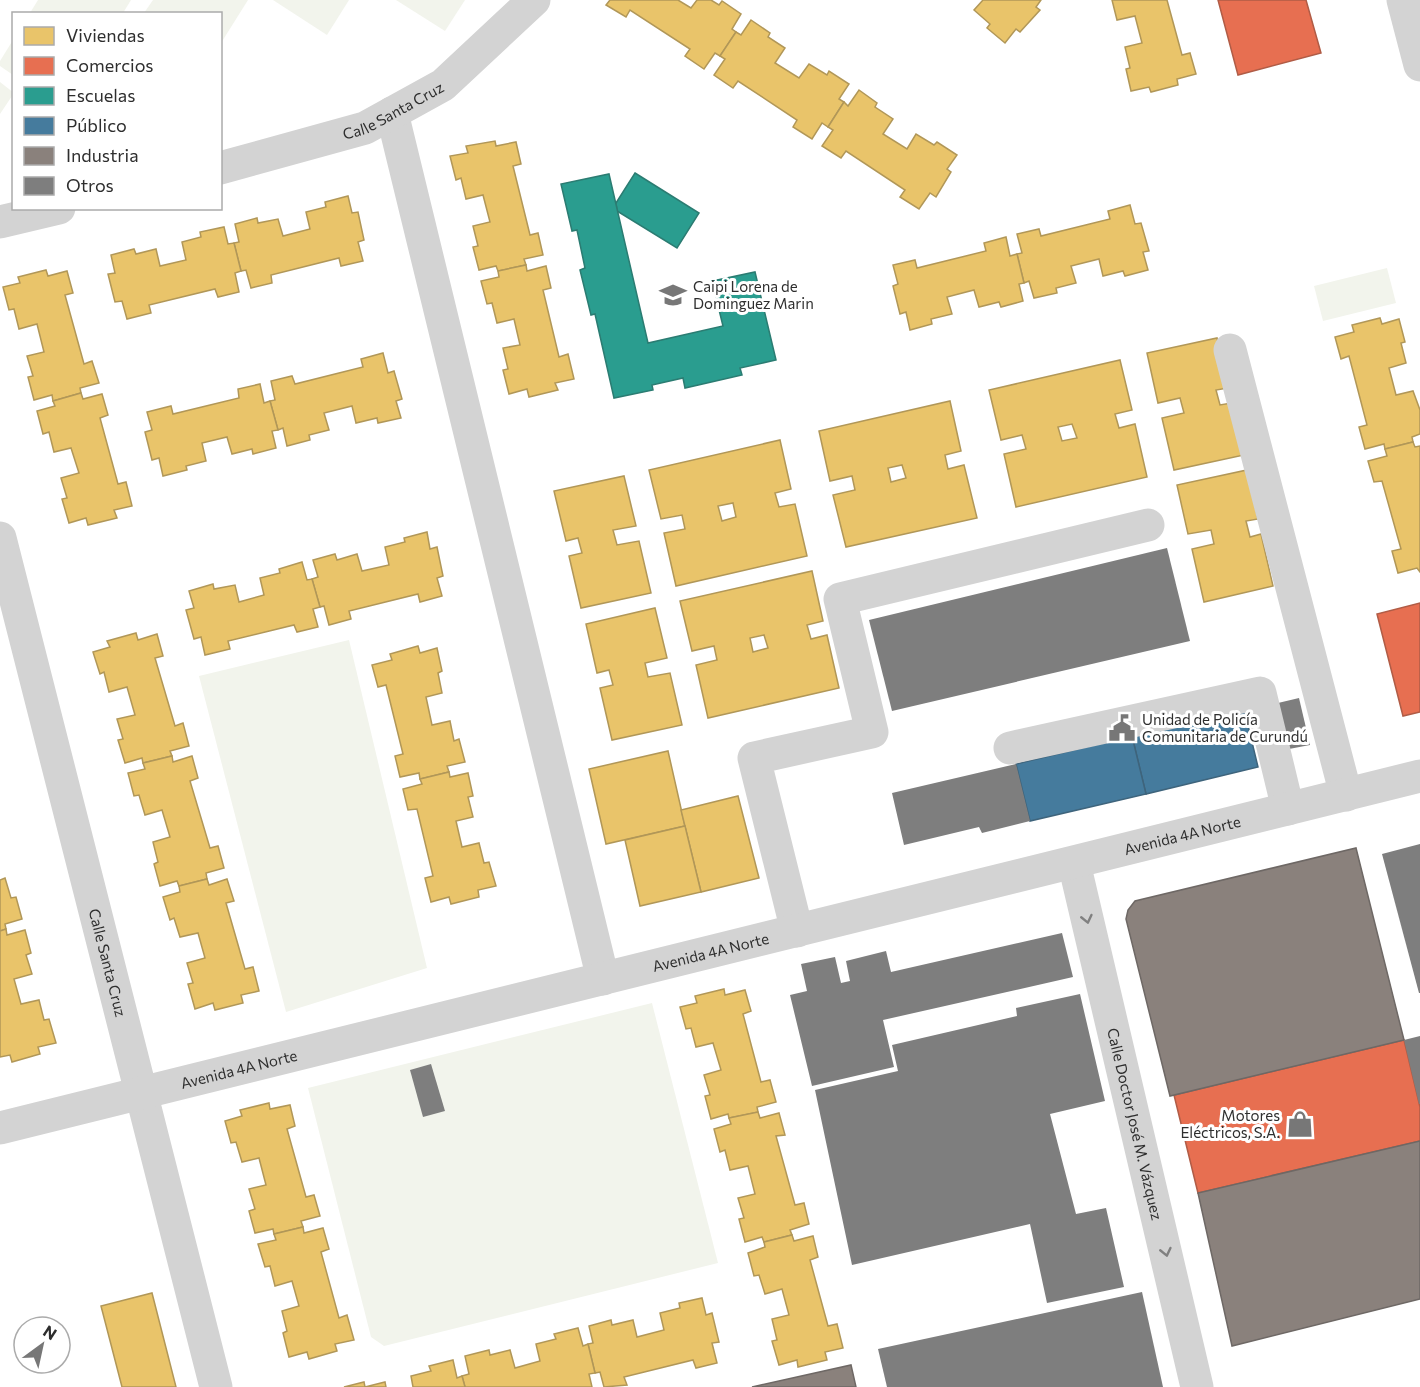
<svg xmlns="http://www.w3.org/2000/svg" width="1420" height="1387" font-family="Commissioner,sans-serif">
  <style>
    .green { fill: #f2f4ec }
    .homes { fill: #e9c46a; stroke: #b19758; stroke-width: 1.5; fill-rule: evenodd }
    .shops { fill: #e76f51; stroke: #b05c46; stroke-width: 1.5 }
    .schools { fill: #2a9d8f; stroke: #2b7c72; stroke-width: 1.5 }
    .public { fill: #457b9d; stroke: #3e647c; stroke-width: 1.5 }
    .industry { fill: #8a817c; stroke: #6e6865; stroke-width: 1.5 }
    .building { fill: #7e7e7e }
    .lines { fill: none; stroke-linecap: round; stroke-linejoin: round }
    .minor { stroke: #d3d3d3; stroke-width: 33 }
    .oneway { stroke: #808080 }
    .labels { text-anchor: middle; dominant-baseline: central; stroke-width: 6; stroke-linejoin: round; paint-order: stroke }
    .street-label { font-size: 15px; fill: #2e2e2e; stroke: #fff }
    .poi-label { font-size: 15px; fill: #2e2e2e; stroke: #fff; text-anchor: start }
  </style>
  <rect width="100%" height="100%" fill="#fff"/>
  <g class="green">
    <path d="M38 0H131L123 13H30Z"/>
    <path d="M153 0H248L221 43 220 14 144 13Z"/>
    <path d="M273 0H349L327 35Z"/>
    <path d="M396 0H465L445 31Z"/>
    <path d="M13 40V75L0 66V61Z"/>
    <path d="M0 82 14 93 0 114Z"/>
    <path d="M1387 268 1396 303 1323 321 1314 286Z"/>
    <path d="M349 640 427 968 286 1012 199 676Z"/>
    <path d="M652 1003 718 1263 384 1346 371 1337 308 1088Z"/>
  </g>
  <g class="homes">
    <path d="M610 0H678L691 8 697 0H711L719 5 722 1 741 14 732 29 736 32 720 56 715 53 704 69 685 56 690 49 630 10 626 17 606 5Z"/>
    <path d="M983 0H1041L1036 7 1040 10 1020 32 1016 29 1005 43 987 28 990 24 974 10Z"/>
    <path d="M1112 0H1167L1182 55 1190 53 1196 74 1177 79 1178 85 1151 92 1149 87 1131 91 1126 69 1130 68 1125 47 1142 43 1135 16 1117 20Z"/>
    <path d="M751 20 770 33 768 37 785 48 775 63 799 78 809 64 827 75 829 71 849 84 839 99 844 102 828 127 822 123 812 139 793 127 797 120 738 81 733 88 714 75 725 59 720 56 736 32 741 35Z"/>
    <path d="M859 90 877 103 875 107 893 119 883 134 907 149 916 134 934 145 937 142 957 155 947 169 951 172 936 197 930 193 919 209 900 197 905 190 846 151 841 158 822 146 833 130 828 127 844 102 848 106Z"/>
    <path d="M495 141 496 146 516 142 521 164 513 166 530 235 538 233 543 255 524 259 526 265 498 271 496 266 479 270 473 247 478 246 473 226 490 222 483 195 466 199 461 178 456 180 450 156 468 153 466 146Z"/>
    <path d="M348 196 352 213 358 212 364 240 358 242 363 261 341 266 339 258 271 275 272 283 251 288 246 270 241 271 234 243 239 242 235 224 257 218 258 223 278 219 283 236 310 229 306 212 326 207 325 202Z"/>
    <path d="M1130 205 1135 224 1141 223 1149 251 1143 252 1148 270 1125 276 1123 271 1103 276 1099 259 1071 266 1076 283 1056 288 1057 293 1034 298 1029 281 1024 283 1017 254 1022 253 1017 234 1039 229 1041 236 1110 219 1108 211Z"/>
    <path d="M224 227 228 244 234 243 241 271 235 273 239 292 218 297 215 289 149 305 151 313 127 319 122 301 115 302 108 274 115 273 111 255 134 249 136 254 156 249 160 266 186 260 182 242 201 237 200 232Z"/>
    <path d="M1006 237 1010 256 1017 254 1024 283 1019 284 1023 301 1001 307 999 302 979 307 974 290 947 297 952 314 931 319 932 324 910 330 906 312 900 314 893 286 898 284 893 265 915 260 917 268 986 251 984 243Z"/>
    <path d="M526 265 527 271 546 266 551 288 543 290 559 357 568 354 574 379 555 383 558 390 529 397 527 389 509 394 503 370 508 369 503 348 520 345 514 319 497 323 492 303 487 304 481 281 499 277 498 271Z"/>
    <path d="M46 270 48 276 67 271 73 293 65 295 84 364 92 361 99 383 80 388 81 393 53 401 52 395 34 400 28 377 33 376 27 356 44 352 37 324 19 329 14 309 9 310 3 287 20 283 18 277Z"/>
    <path d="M1380 318 1382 324 1399 319 1405 342 1401 343 1406 363 1389 368 1396 395 1413 391 1420 410V434L1412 437 1413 442 1385 449 1384 444 1365 449 1359 427 1367 425 1349 356 1341 359 1335 337 1354 332 1352 325Z"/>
    <path d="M1217 338 1228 388 1216 390 1220 405 1231 403 1244 455 1174 470 1162 418 1184 413 1180 398 1158 403 1147 353Z"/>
    <path d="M383 353 388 373 394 371 402 399 396 401 401 418 378 423 377 418 356 423 352 406 324 413 329 430 309 435 310 440 287 446 283 428 278 430 270 401 275 400 271 381 292 376 295 384 363 367 361 359Z"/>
    <path d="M1120 360 1132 410 1115 414 1119 428 1135 424 1147 477 1016 507 1004 454 1026 449 1022 435 1001 440 989 390ZM1072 424 1077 438 1062 441 1058 427Z"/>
    <path d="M260 384 264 403 270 401 278 430 272 431 276 448 253 454 252 449 232 454 227 437 202 443 206 461 186 466 187 470 163 476 159 458 152 460 145 432 152 430 147 412 171 406 173 414 239 398 238 389Z"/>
    <path d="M81 393 83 399 102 394 108 415 100 418 118 484 126 482 132 506 114 510 117 518 88 525 86 518 69 523 62 499 67 498 61 478 79 473 71 448 54 452 49 432 43 434 37 411 55 406 53 401Z"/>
    <path d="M950 401 961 451 945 455 948 469 964 465 977 518 846 547 833 495 855 490 852 476 830 481 819 431ZM902 465 906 478 891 482 888 468Z"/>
    <path d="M780 440 791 489 775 493 779 507 795 504 807 556 676 586 664 533 685 529 682 515 661 519 649 470ZM733 503 736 517 722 521 718 506Z"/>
    <path d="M1413 442 1415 447 1420 446V572L1417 568 1398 573 1392 551 1401 549 1382 481 1374 482 1368 461 1387 456 1385 449Z"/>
    <path d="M1247 470 1258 519 1246 521 1250 537 1261 534 1273 586 1204 602 1192 549 1214 544 1211 530 1188 534 1177 485Z"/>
    <path d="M624 476 636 526 613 530 617 545 639 541 651 593 581 608 569 556 582 553 578 538 566 541 554 491Z"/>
    <path d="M427 532 430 549 437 547 443 576 437 578 442 596 420 602 418 594 349 611 351 619 329 625 324 606 320 607 312 579 318 577 313 560 335 554 337 560 357 554 362 571 389 565 385 547 405 542 404 538Z"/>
    <path d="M302 562 307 580 312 579 320 607 313 609 318 627 297 632 294 625 228 641 230 649 205 655 201 637 194 639 186 610 194 608 189 591 213 584 214 589 235 585 239 602 264 595 260 578 280 573 279 569Z"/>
    <path d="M812 571 823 621 807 625 811 639 827 635 839 688 708 718 696 665 717 660 714 646 692 651 680 601ZM764 635 768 648 753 652 750 638Z"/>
    <path d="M655 608 667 658 645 663 648 677 670 673 682 725 612 740 600 688 613 685 609 670 597 673 586 624Z"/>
    <path d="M136 633 138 640 157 634 163 656 155 658 175 726 183 723 189 746 170 751 172 756 143 763 142 758 125 763 118 740 123 739 117 719 135 715 127 687 109 692 104 672 100 674 93 652 110 647 107 641Z"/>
    <path d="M418 646 420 653 437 648 442 671 438 673 442 693 426 697 432 725 450 721 454 741 459 739 465 762 447 766 449 772 420 779 419 773 400 777 395 756 403 754 386 685 378 687 372 665 392 660 390 654Z"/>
    <path d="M668 751 685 826 606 844 589 769Z"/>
    <path d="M172 756 173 762 192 756 198 778 190 781 210 848 218 846 224 868 206 873 207 879 179 886 177 881 160 886 154 864 158 862 153 842 170 837 162 810 145 815 139 795 134 796 128 773 145 769 143 763Z"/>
    <path d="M449 772 450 777 468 773 473 796 468 797 473 817 456 821 462 847 479 843 484 863 489 862 496 886 478 890 479 897 451 904 449 897 431 902 425 878 433 876 417 809 408 810 403 789 422 784 420 779Z"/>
    <path d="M738 796 759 878 701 892 681 810Z"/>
    <path d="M685 826 701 892 640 906 625 840Z"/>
    <path d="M5 878 11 898 16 897 22 919 5 924 6 929 0 931V880Z"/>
    <path d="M207 879 209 885 227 879 234 901 226 903 245 969 253 967 259 991 241 995 243 1003 215 1010 213 1003 195 1009 188 984 193 983 187 963 205 958 198 933 180 937 174 918 170 920 163 897 180 892 179 886Z"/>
    <path d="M6 929 7 935 25 930 31 953 26 955 32 974 14 979 21 1004 39 1000 44 1020 49 1019 56 1043 38 1047 40 1054 12 1062 10 1055 0 1057V931Z"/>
    <path d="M724 989 725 995 745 990 751 1011 743 1014 761 1082 770 1080 776 1102 757 1107 758 1112 729 1118 728 1114 711 1119 705 1096 710 1095 704 1075 721 1070 713 1043 696 1047 691 1028 686 1029 680 1007 697 1003 695 996Z"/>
    <path d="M269 1103 270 1109 290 1105 295 1126 287 1129 306 1197 314 1195 320 1216 301 1221 303 1227 274 1234 273 1229 255 1233 249 1211 255 1209 249 1189 266 1185 259 1158 242 1162 236 1142 231 1143 225 1121 242 1116 240 1110Z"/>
    <path d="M758 1112 760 1118 779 1113 785 1135 776 1136 795 1205 804 1203 809 1224 790 1230 792 1235 764 1242 762 1237 745 1242 739 1219 744 1218 738 1198 755 1194 748 1166 730 1170 725 1150 720 1152 714 1129 731 1124 729 1118Z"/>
    <path d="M303 1227 304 1233 323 1228 329 1249 321 1252 339 1318 347 1315 354 1340 335 1344 337 1351 309 1359 307 1352 289 1357 283 1333 287 1331 282 1311 299 1306 292 1281 275 1286 270 1266 265 1267 258 1244 276 1240 274 1234Z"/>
    <path d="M792 1235 794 1241 813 1236 818 1257 810 1260 828 1326 837 1324 843 1348 825 1352 827 1360 798 1367 797 1360 779 1365 772 1341 777 1340 772 1319 789 1315 782 1289 765 1294 759 1275 754 1276 748 1253 765 1247 764 1242Z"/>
    <path d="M152 1293 176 1387H122L101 1306Z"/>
    <path d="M702 1298 706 1315 712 1313 719 1342 712 1343 717 1363 696 1368 693 1360 624 1377 627 1385 604 1387 600 1372 595 1373 588 1344 593 1343 589 1326 611 1320 612 1325 633 1320 637 1337 664 1330 660 1313 680 1308 679 1303Z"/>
    <path d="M578 1328 583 1346 588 1344 595 1373 589 1374 592 1387H465L462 1376 469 1374 465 1356 489 1350 490 1355 510 1350 515 1368 540 1361 536 1344 556 1339 554 1334Z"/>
    <path d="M453 1360 457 1378 462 1376 465 1387H413L411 1376 431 1371 429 1366Z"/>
    <path d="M364 1382 365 1387 385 1382 386 1387H344Z"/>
  </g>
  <g class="shops">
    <path d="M1218 0H1306L1321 53 1238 75Z"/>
    <path d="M1420 603V712L1403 716 1377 614Z"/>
    <path d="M1404 1040 1420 1107V1141L1198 1193 1174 1095Z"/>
  </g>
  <g class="schools">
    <path d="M635 173 699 213 677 248 617 211 616 203Z"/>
    <path d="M609 174 648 343 723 326 712 281 755 272 776 360 740 368 742 375 685 388 683 378 652 385 653 390 614 398 595 314 591 315 580 270 585 268 577 230 572 231 561 184Z"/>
  </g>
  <g class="public">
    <path d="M1244 709 1258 767 1146 794 1132 736Z"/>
    <path d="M1132 736 1146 794 1030 821 1016 764Z"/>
  </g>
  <g class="industry">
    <path d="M1356 848 1404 1040 1170 1096 1126 919 1128 910 1135 901Z"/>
    <path d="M1420 1141V1299L1232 1346 1198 1193Z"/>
    <path d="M851 1365 856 1387H752Z"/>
  </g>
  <g class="building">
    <path d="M1167 548 1190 641 892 711 869 620Z"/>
    <path d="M1299 698 1310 745 1289 749 1278 703Z"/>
    <path d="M1016 764 1030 821 982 833 979 827 904 845 892 793Z"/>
    <path d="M1420 844V993H1419L1382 854Z"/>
    <path d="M1062 933 1073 977 883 1020 894 1067 812 1086 790 995 807 991 801 964 835 957 841 983 850 981 846 961 886 951 891 972Z"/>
    <path d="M1080 994 1105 1101 1050 1114 1076 1214 1106 1208 1124 1287 1047 1303 1030 1224 852 1265 815 1090 898 1071 892 1045 1017 1016 1016 1008Z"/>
    <path d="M1420 1036V1104H1419L1404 1040Z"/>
    <path d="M431 1064 445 1111 423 1117 410 1070Z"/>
    <path d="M1142 1292 1163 1387H887L878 1349Z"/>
  </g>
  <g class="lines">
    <g class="minor">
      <path d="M1403 0 1420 65"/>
      <path d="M392 113 603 979"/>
      <path id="s1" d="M220 168 365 128 443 85 534 0"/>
      <path d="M0 222 59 208"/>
      <path d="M1230 350 1346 795"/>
      <path id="s2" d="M0 538 216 1387"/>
      <path d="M1010 748 1260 693 1288 809"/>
      <path id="s3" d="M1074 863 1197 1387"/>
      <path d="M797 931 754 758 872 732 840 599 1148 525"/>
      <path id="s4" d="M0 1128 1420 776"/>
    </g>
  </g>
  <defs><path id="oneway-chevron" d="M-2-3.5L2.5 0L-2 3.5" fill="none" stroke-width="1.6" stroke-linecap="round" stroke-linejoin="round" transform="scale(1.5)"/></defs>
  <g class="oneway">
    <use href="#oneway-chevron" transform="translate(1087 919) rotate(77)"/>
    <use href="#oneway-chevron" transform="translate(1166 1252) rotate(77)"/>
  </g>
  <defs>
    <symbol id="school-bare" viewBox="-9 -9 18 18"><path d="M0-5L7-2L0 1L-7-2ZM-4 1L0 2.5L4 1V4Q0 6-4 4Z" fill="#777" stroke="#fff" stroke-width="2.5" paint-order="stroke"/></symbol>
    <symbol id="civic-bare" viewBox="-9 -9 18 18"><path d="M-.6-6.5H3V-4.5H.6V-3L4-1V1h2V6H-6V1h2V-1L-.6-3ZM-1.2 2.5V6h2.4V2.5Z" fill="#777" stroke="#fff" stroke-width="2.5" paint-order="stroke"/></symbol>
    <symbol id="shop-bare" viewBox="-9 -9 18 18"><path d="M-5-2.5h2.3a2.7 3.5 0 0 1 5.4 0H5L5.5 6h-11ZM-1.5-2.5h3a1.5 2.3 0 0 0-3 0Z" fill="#777" stroke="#fff" stroke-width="2.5" paint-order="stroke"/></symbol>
  </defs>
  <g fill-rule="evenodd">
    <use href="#school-bare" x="654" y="276" width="38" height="38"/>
    <use href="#civic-bare" x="1103" y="709" width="38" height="38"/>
    <use href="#shop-bare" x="1281" y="1105" width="38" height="38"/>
  </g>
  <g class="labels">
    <g class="street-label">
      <text stroke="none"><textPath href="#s1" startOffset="183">Calle Santa Cruz</textPath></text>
      <text stroke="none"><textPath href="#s4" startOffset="1218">Avenida 4A Norte</textPath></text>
      <text stroke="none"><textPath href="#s4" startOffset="732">Avenida 4A Norte</textPath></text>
      <text stroke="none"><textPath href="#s2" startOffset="438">Calle Santa Cruz</textPath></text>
      <text stroke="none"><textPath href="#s4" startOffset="246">Avenida 4A Norte</textPath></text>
      <text stroke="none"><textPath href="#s3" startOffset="268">Calle Doctor José M. Vázquez</textPath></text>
    </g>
    <g class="poi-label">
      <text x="693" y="286">Caipi Lorena de<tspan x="693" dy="17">Dominguez Marin</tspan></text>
      <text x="1142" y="719">Unidad de Policía<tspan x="1142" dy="17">Comunitaria de Curundú</tspan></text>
      <text x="1280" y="1115" text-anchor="end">Motores<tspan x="1280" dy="17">Eléctricos, S.A.</tspan></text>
    </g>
  </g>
  <rect x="12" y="12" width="210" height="198" fill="#ffffff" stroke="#ababab" stroke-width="1.5"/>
  <rect x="24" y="27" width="30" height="18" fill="#e9c46a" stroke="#ababab" stroke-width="1.5"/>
  <text x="66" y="42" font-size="18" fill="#2e2e2e">Viviendas</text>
  <rect x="24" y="57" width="30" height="18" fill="#e76f51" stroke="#ababab" stroke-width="1.5"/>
  <text x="66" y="72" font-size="18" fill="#2e2e2e">Comercios</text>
  <rect x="24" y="87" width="30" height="18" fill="#2a9d8f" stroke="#ababab" stroke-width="1.5"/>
  <text x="66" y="102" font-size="18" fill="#2e2e2e">Escuelas</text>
  <rect x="24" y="117" width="30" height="18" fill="#457b9d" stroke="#ababab" stroke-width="1.5"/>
  <text x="66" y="132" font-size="18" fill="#2e2e2e">Público</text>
  <rect x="24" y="147" width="30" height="18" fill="#8a817c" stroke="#ababab" stroke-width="1.5"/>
  <text x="66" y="162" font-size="18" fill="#2e2e2e">Industria</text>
  <rect x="24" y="177" width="30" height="18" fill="#7e7e7e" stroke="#ababab" stroke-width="1.5"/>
  <text x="66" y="192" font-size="18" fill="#2e2e2e">Otros</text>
  <g transform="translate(42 1345) rotate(33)"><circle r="28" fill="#ffffff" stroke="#ababab" stroke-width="1.5"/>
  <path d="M0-4.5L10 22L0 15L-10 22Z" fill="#777777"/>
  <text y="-9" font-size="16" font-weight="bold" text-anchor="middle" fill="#2e2e2e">N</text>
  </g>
</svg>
